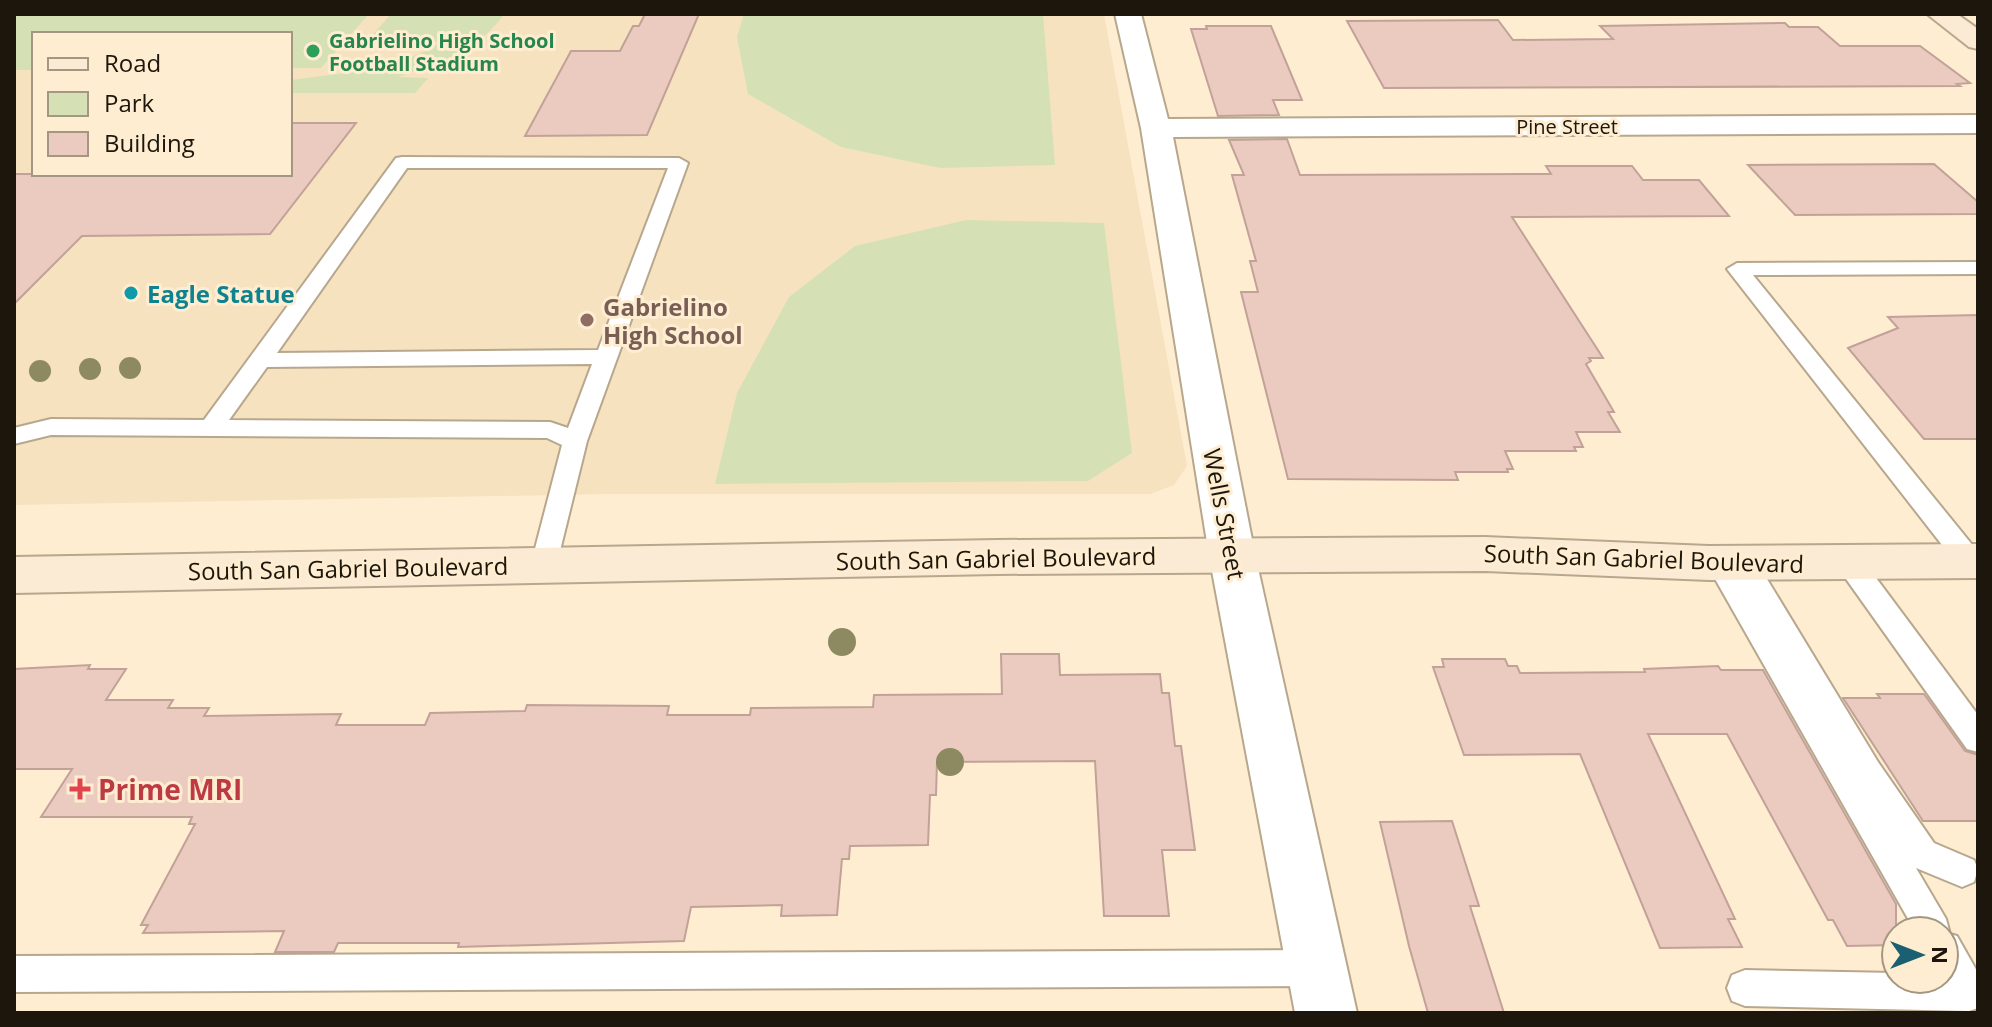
<svg xmlns="http://www.w3.org/2000/svg" width="1992" height="1027" font-family="'Open Sans',sans-serif">
  <style>
    .built { fill: #f6e2bf; fill-rule: evenodd }
    .green { fill: #d5e1b4 }
    .building { fill: #ebcabf; stroke: #c2a298; stroke-width: 2 }
    .lines { fill: none; stroke-linecap: round; stroke-linejoin: round }
    .lane-casing { stroke: #b7a78d; stroke-width: 4 }
    .street-casing { stroke: #b7a78d; stroke-width: 4 }
    .secondary-casing { stroke: #b7a78d; stroke-width: 4 }
    .lane { fill: #fff; fill-rule: evenodd }
    .street { fill: #fff; fill-rule: evenodd }
    .secondary { fill: #fcebd4; fill-rule: evenodd }
    .tree { fill: #8d8a62 }
    .leisure-dot { fill: #2e9e5b; stroke: #feedd1; stroke-width: 3 }
    .culture-dot { fill: #0f9aa8; stroke: #feedd1; stroke-width: 3 }
    .education-dot { fill: #8d6e63; stroke: #feedd1; stroke-width: 3 }
    .health-dot { fill: #e0444e; stroke: #feedd1; stroke-width: 3 }
    .labels { text-anchor: middle; dominant-baseline: central; stroke-width: 6; stroke-linejoin: round; paint-order: stroke }
    .far-leisure-label { font-size: 20px; font-weight: bold; fill: #27864d; stroke: #feedd1; text-anchor: start }
    .far-street-label { font-size: 20px; fill: #1c160c; stroke: #feedd1 }
    .culture-label { font-size: 24px; font-weight: bold; fill: #0d838f; stroke: #feedd1; text-anchor: start }
    .education-label { font-size: 24px; font-weight: bold; fill: #785e54; stroke: #feedd1; text-anchor: start }
    .street-label { font-size: 24px; fill: #1c160c; stroke: #feedd1 }
    .near-health-label { font-size: 28px; font-weight: bold; fill: #be3a42; stroke: #feedd1; text-anchor: start }
  </style>
  <rect width="100%" height="100%" fill="#feedd1"/>
  <path class="built" d="M14 14H1104L1187 466 1174 485 1150 494H610L14 505ZM34 34H290V174H34Z"/>
  <g class="green">
    <path d="M14 14H369L321 68H290V34H34V70H14Z"/>
    <path d="M391 14H504C479 51 438 63 398 77L428 78 415 93H290V80C337 74 401 69 441 42L368 40Z"/>
    <path d="M744 14H1043L1055 165 940 168 841 147 748 94 737 37Z"/>
    <path d="M966 220 1104 223 1132 453 1088 481 715 484 737 393 789 297 855 246Z"/>
  </g>
  <g class="building">
    <path d="M645 14H699L647 135 525 136 571 51H620L633 26H639Z"/>
    <path d="M1498 20 1513 40 1613 39 1600 26 1785 23 1789 27H1818L1840 46H1920L1970 83 1957 84 1960 86 1384 88 1347 21Z"/>
    <path d="M1206 26H1271L1302 100H1273L1279 115 1218 116 1191 29H1207Z"/>
    <path d="M290 123H356L270 234 82 236 14 304V174H290Z"/>
    <path d="M1287 139 1300 175 1551 174 1546 166H1632L1643 180H1699L1729 216 1512 217 1603 358H1589L1591 361 1586 364 1614 412H1608L1620 432H1576L1583 447H1574L1576 451H1505L1513 469H1507L1508 472H1455L1458 480 1288 479 1241 292H1258L1250 261H1256L1232 175H1244L1229 140Z"/>
    <path d="M1934 164 1978 202V214L1795 215 1748 165Z"/>
    <path d="M1978 315V439H1924L1848 348 1898 328 1888 317Z"/>
    <path d="M1001 654H1059L1060 675 1160 674 1162 693H1169L1175 746H1181L1195 850H1162L1169 916H1104L1095 761 937 762 936 795H930L928 845 850 846 849 859H842L837 915 781 916 782 905 691 907 684 941 458 947 459 943H338L334 952H275L284 931 143 933 148 925H141L195 824H189L192 817H41L72 769H14V669L90 665 88 669H126L106 700H173L168 708H209L204 716 341 714 336 725H425L430 713 525 711 527 705 669 706 667 715H750L751 708 873 707 874 695 1002 694Z"/>
    <path d="M1442 659H1505L1508 666H1517L1520 673 1645 672 1644 669 1718 666 1721 670H1763L1896 904V945L1847 946 1833 920H1828L1727 734H1648L1735 919H1728L1742 947 1660 948 1580 754 1464 755 1433 667H1444Z"/>
    <path d="M1877 694H1924L1965 751 1978 755V821H1923L1843 698H1880Z"/>
    <path d="M1452 821 1479 906H1470L1504 1013H1428L1409 946 1380 822Z"/>
  </g>
  <g class="lines">
    <defs>
      <g id="lane">
        <path d="M402 157 679 158 688 163 587 441 555 571 545 574 535 571 531 564 562 445 547 438 51 435 14 444V428L51 419 204 420 396 158ZM407 168H668L598 350 277 353ZM592 364 568 428 550 422 229 420 267 367Z"/>
        <path d="M1978 262V274L1753 275 1978 552V569L1970 571 1960 568 1727 269 1737 263Z"/>
        <path d="M1849 552 1859 555 1978 715V752L1967 749 1839 569 1835 562 1839 555Z"/>
        <path d="M1720 553 1732 559 1743 553 1753 556 1878 762 1934 843 1974 860 1978 869 1974 882 1962 887 1916 868 1946 919 1950 934 1957 936 1978 973V1008L1969 1011 1745 1006 1732 1001 1727 988 1732 975 1745 970 1896 973V979H1944V931H1915L1706 563 1710 556Z"/>
        <path d="M1317 950 1330 955 1335 968 1330 981 1317 986 14 992V956Z"/>
      </g>
      <path id="street" d="M1115 14H1141L1168 119 1978 115V133L1173 137 1255 555 1357 1013H1295L1209 555 1141 128Z"/>
      <g id="secondary">
        <path d="M1927 14H1957L1978 29V49L1969 47Z"/>
        <path d="M1485 537 1709 546 1978 544V578L1709 580 1485 571 997 574 14 593V557L997 540Z"/>
      </g>
    </defs>
    <use href="#lane" class="lane-casing"/>
    <use href="#street" class="street-casing"/>
    <use href="#secondary" class="secondary-casing"/>
    <use href="#lane" class="lane"/>
    <use href="#street" class="street"/>
    <use href="#secondary" class="secondary"/>
  </g>
  <g class="tree">
    <circle cx="130" cy="368" r="11"/>
    <circle cx="90" cy="369" r="11"/>
    <circle cx="40" cy="371" r="11"/>
    <circle cx="842" cy="642" r="14"/>
    <circle cx="950" cy="762" r="14"/>
  </g>
  <circle class="leisure-dot" cx="313" cy="51" r="8"/>
  <circle class="culture-dot" cx="131" cy="293" r="8"/>
  <circle class="education-dot" cx="587" cy="320" r="8"/>
  <path class="health-dot" d="M76 777h8v8h8v8h-8v8h-8v-8h-8v-8h8z"/>
  <g class="labels">
    <g class="far-leisure-label">
      <text x="329" y="40">Gabrielino High School<tspan x="329" dy="23">Football Stadium</tspan></text>
    </g>
    <g class="far-street-label">
      <text x="1567" y="126">Pine Street</text>
    </g>
    <g class="culture-label">
      <text x="147" y="293">Eagle Statue</text>
    </g>
    <g class="education-label">
      <text x="603" y="306">Gabrielino<tspan x="603" dy="28">High School</tspan></text>
    </g>
    <g class="street-label">
      <text transform="translate(1225 514) rotate(79)">Wells Street</text>
      <text transform="translate(996 558) rotate(-1)">South San Gabriel Boulevard</text>
      <text transform="translate(1644 558) rotate(2)">South San Gabriel Boulevard</text>
      <text transform="translate(348 568) rotate(-1)">South San Gabriel Boulevard</text>
    </g>
    <g class="near-health-label">
      <text x="98" y="789">Prime MRI</text>
    </g>
  </g>
  <rect width="1992" height="1027" fill="none" stroke="#1c160c" stroke-width="32"/>
  <rect x="32" y="32" width="260" height="144" fill="#feedd1" stroke="#a49782" stroke-width="2"/>
  <rect x="48" y="58" width="40" height="12" fill="#fcebd4" stroke="#a49782" stroke-width="2"/>
  <text x="104" y="72" font-size="24" fill="#1c160c">Road</text>
  <rect x="48" y="92" width="40" height="24" fill="#d5e1b4" stroke="#a49782" stroke-width="2"/>
  <text x="104" y="112" font-size="24" fill="#1c160c">Park</text>
  <rect x="48" y="132" width="40" height="24" fill="#ebcabf" stroke="#a49782" stroke-width="2"/>
  <text x="104" y="152" font-size="24" fill="#1c160c">Building</text>
  <g transform="translate(1920 955) rotate(90)"><circle r="38" fill="#feedd1" stroke="#a49782" stroke-width="2"/>
  <path d="M0-6L14 30L0 20L-14 30Z" fill="#1b5f72"/>
  <text y="-12" font-size="22" font-weight="bold" text-anchor="middle" fill="#1c160c">N</text>
  </g>
</svg>
